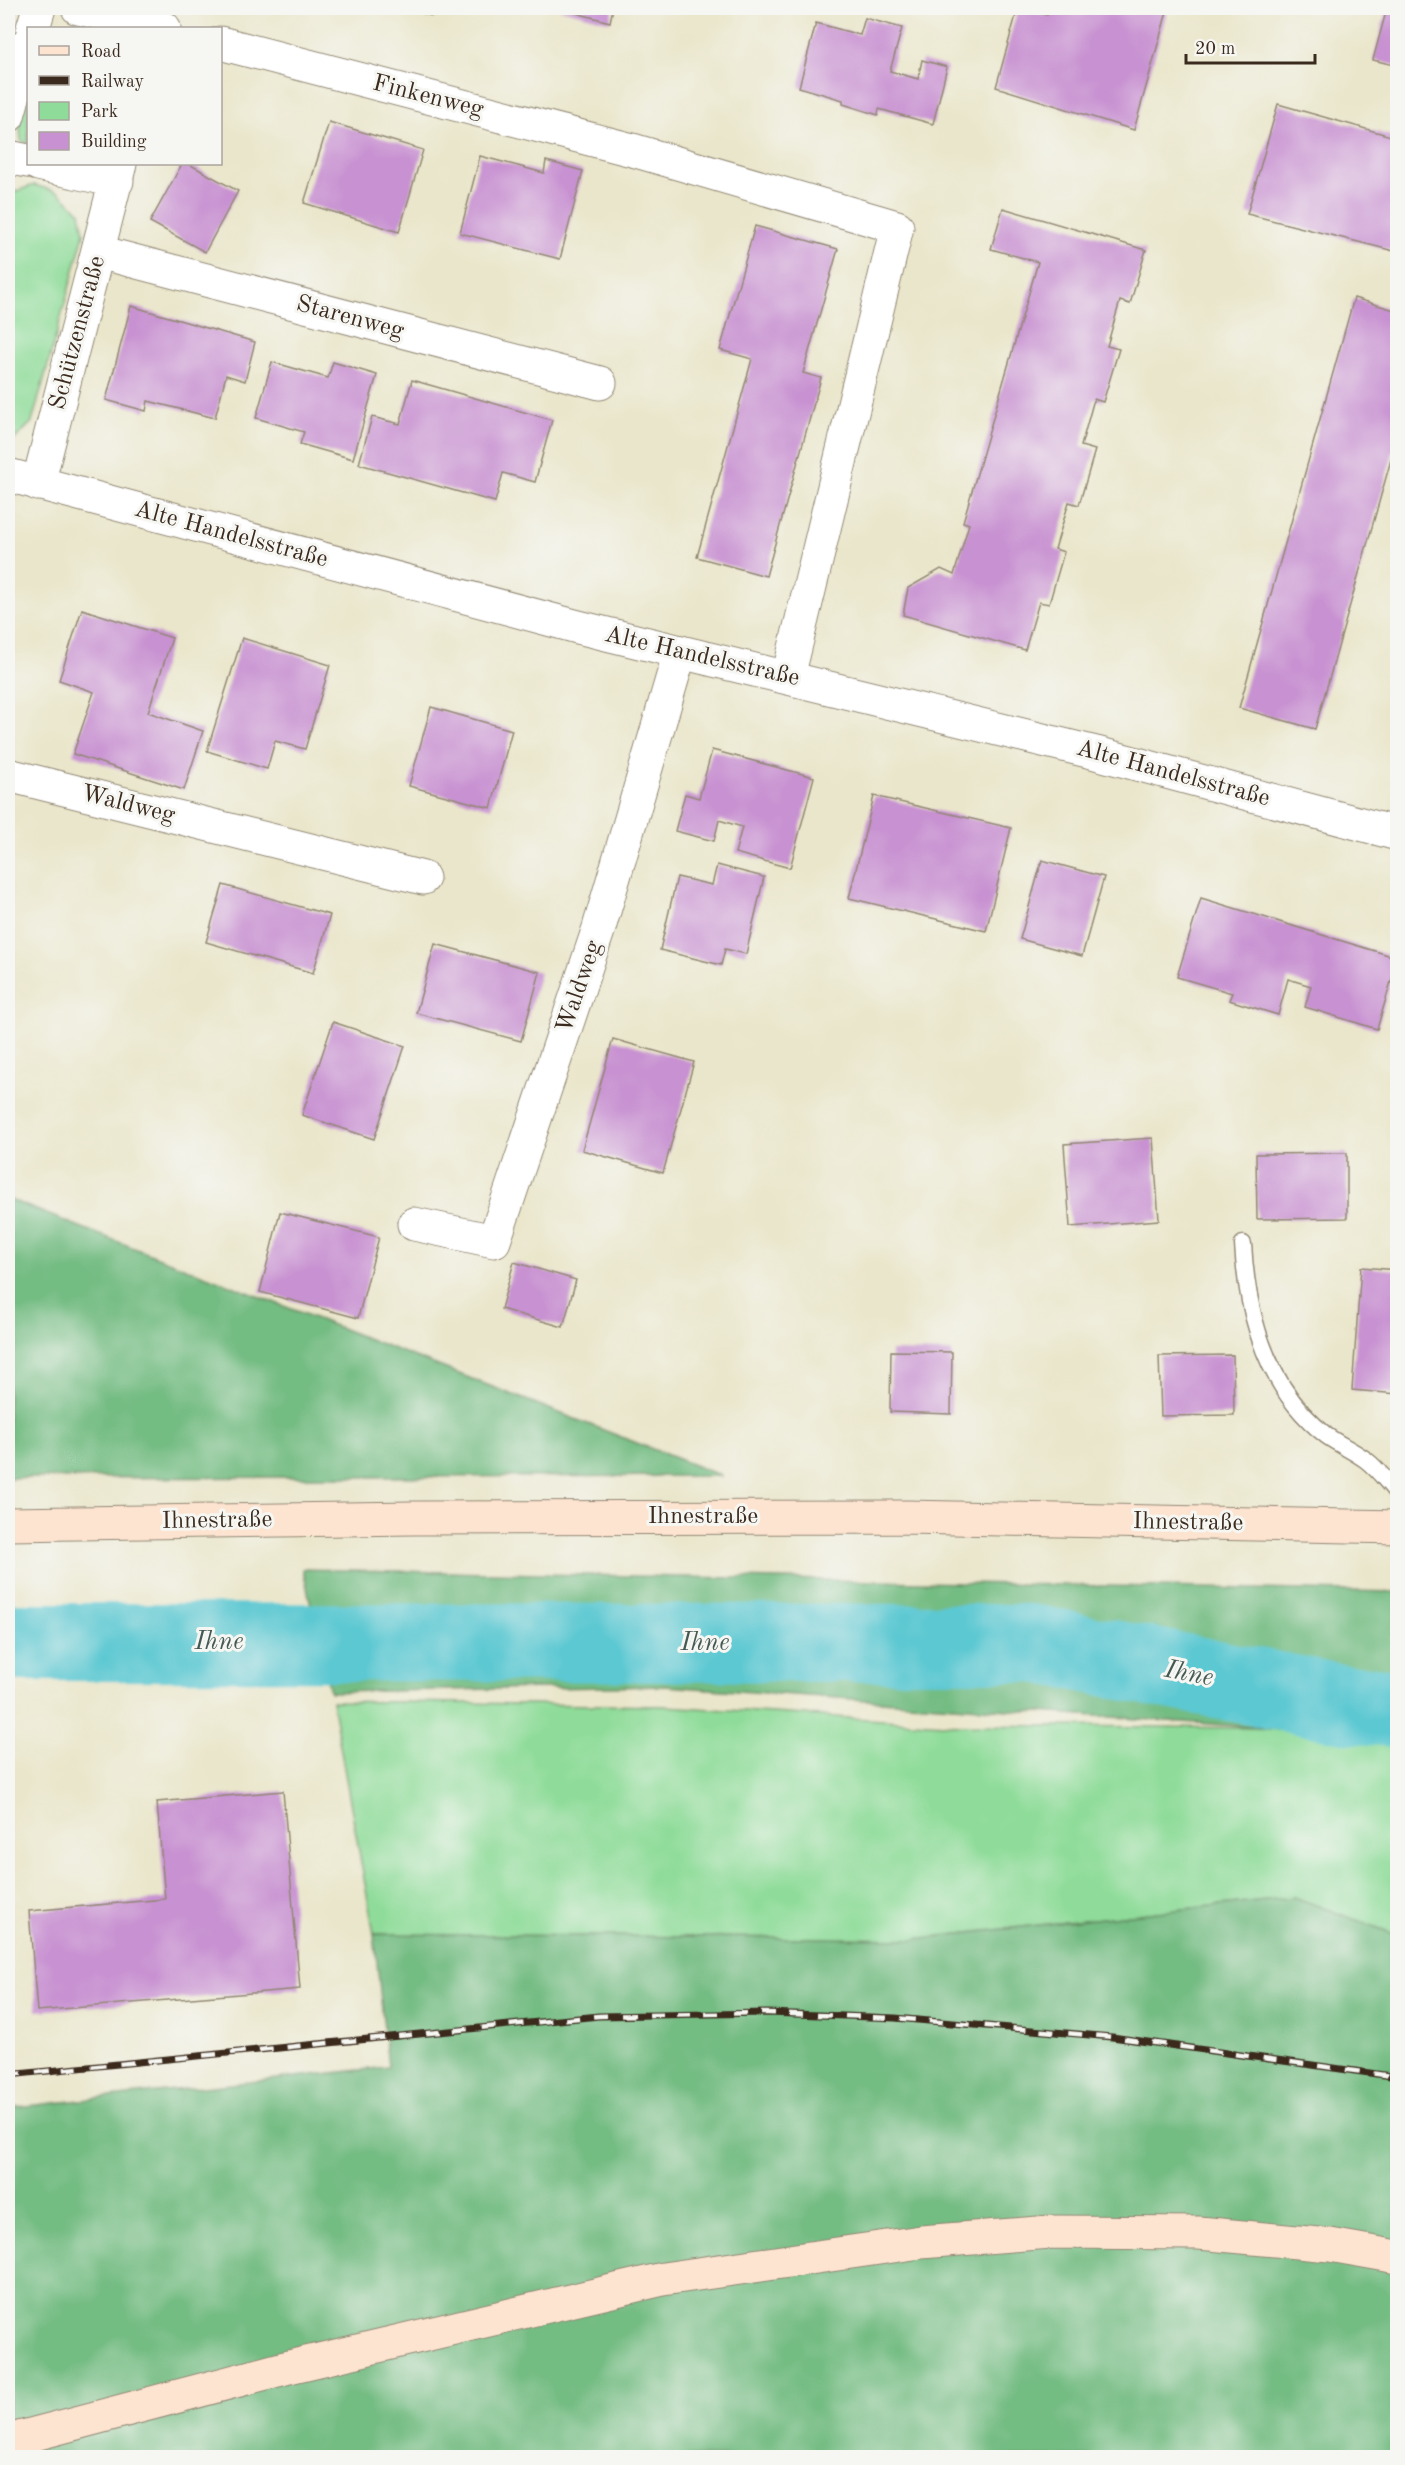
<svg xmlns="http://www.w3.org/2000/svg" width="1405" height="2465" font-family="'Old Standard TT',serif">
  <style>
    .green { fill: #8fdc9a; stroke: #65835c; stroke-width: 1.5 }
    .forest { fill: #73bc82; stroke: #577350; stroke-width: 1.5 }
    .lines { fill: none; stroke-linecap: round; stroke-linejoin: round }
    .river { stroke: #5bc8d2; stroke-width: 78 }
    .building { fill: #c891d1 }
    .service-casing { stroke: #928874; stroke-width: 19 }
    .minor-casing { stroke: #928874; stroke-width: 35 }
    .secondary-casing { stroke: #928874; stroke-width: 35 }
    .service { stroke: #fff; stroke-width: 16 }
    .minor { stroke: #fff; stroke-width: 33 }
    .secondary { stroke: #fde4d1; stroke-width: 33 }
    .rail-casing { stroke: #3b2a1e; stroke-width: 7 }
    .rail { stroke: #f6f6f2; stroke-width: 4.5; stroke-dasharray: 14; stroke-linecap: butt }
    .labels { text-anchor: middle; dominant-baseline: central; stroke-width: 6; stroke-linejoin: round; paint-order: stroke }
    .street-label { font-size: 24px; fill: #3b2a1e; stroke: #f6f6f2 }
    .water-label { font-size: 26px; font-style: italic; fill: #455954; stroke: #f6f6f2 }
  </style>
  <rect width="100%" height="100%" fill="#f6f6f2"/>
  <filter id="ink" filterUnits="userSpaceOnUse"><feTurbulence type="fractalNoise" baseFrequency=".0167" numOctaves="2"/><feDisplacementMap in="SourceGraphic" scale="12" xChannelSelector="R" yChannelSelector="G"/><feConvolveMatrix kernelMatrix="1 2 1 2 8 2 1 2 1" color-interpolation-filters="sRGB"/></filter>
  <filter id="wash" filterUnits="userSpaceOnUse"><feTurbulence type="fractalNoise" baseFrequency=".008" numOctaves="4" result="noise"/><feDisplacementMap in="SourceGraphic" scale="24" xChannelSelector="R" yChannelSelector="G"/><feGaussianBlur stdDeviation="1.35" result="paint"/><feColorMatrix in="noise" values="0 0 0 0 0 0 0 0 0 0 0 0 0 0 0 0 0 1.4 0 .05"/><feComposite in="paint" operator="in"/></filter>
  <g filter="url(#wash)">
    <rect width="100%" height="100%" fill="#eae6cb"/>
    <g class="green">
      <path d="M28 87V145L21 140 19 115Z"/>
      <path d="M34 185 58 192 80 212 84 234 32 422 14 440 8 441V196L11 193Z"/>
      <path d="M332 1701 665 1706 960 1725 1259 1728 1397 1741V1935L1294 1897 914 1939 374 1934Z"/>
    </g>
    <g class="forest">
      <path d="M8 1199 722 1476 8 1478Z"/>
      <path d="M303 1569 1397 1592V1741L1239 1726 665 1686 330 1692Z"/>
      <path d="M1294 1897 1397 1935V2457H8V2108L388 2067 374 1934 914 1939Z"/>
    </g>
    <g class="lines">
      <path class="river" d="M8 1642 1030 1643 1345 1704 1398 1708"/>
    </g>
    <g id="blocks">
      <g class="building">
        <path d="M403 8H435L432 16Z"/>
        <path d="M557 8H613L610 22Z"/>
        <path d="M1018 8 1047 15 1049 8H1168L1134 130 996 87Z"/>
        <path d="M1387 8H1398V66L1373 60Z"/>
        <path d="M865 18 902 28 890 71 918 79 922 60 947 67 933 124 879 109 878 115 843 104V100L799 87 816 23 860 35Z"/>
        <path d="M1278 104 1398 138V252L1247 214Z"/>
        <path d="M329 122 423 150 399 232 304 203Z"/>
        <path d="M480 156 544 173 546 161 583 171 560 259 460 233Z"/>
        <path d="M182 164H189L238 191 205 252 150 222Z"/>
        <path d="M1003 208 1146 250 1130 304 1120 301 1107 346 1119 349 1103 402 1094 399 1081 446 1095 450 1079 505 1069 502 1055 549 1064 552 1049 604 1039 602 1025 650 903 615 908 588 941 569 954 575 969 524 963 522 1038 262 991 249Z"/>
        <path d="M755 226 838 249 803 373 821 378 766 576 697 557 752 359 720 350Z"/>
        <path d="M1354 298 1398 311V435L1315 729 1239 708Z"/>
        <path d="M131 306 255 342 245 381 226 375 215 418 148 401 146 411 106 400Z"/>
        <path d="M272 362 328 378 333 362 377 375 353 459 300 444 304 432 256 418Z"/>
        <path d="M412 380 552 420 535 482 503 473 495 502 359 464 372 417 400 424Z"/>
        <path d="M82 609 172 638 148 712 203 731 184 790 73 754 94 692 59 680Z"/>
        <path d="M242 638 330 665 305 749 275 741 267 769 207 751Z"/>
        <path d="M431 707 512 730 491 808 409 786Z"/>
        <path d="M712 750 814 777 790 868 735 853 742 827 719 820 714 841 675 831 685 794 699 798Z"/>
        <path d="M874 796 1011 828 986 931 849 898Z"/>
        <path d="M1042 860 1104 877 1082 956 1020 939Z"/>
        <path d="M717 865 764 877 746 954 725 949 721 965 660 950 677 877 712 885Z"/>
        <path d="M223 885 330 915 313 973 206 942Z"/>
        <path d="M1201 898 1398 958 1377 1029 1305 1007 1311 986 1288 979 1278 1015 1229 1000 1232 993 1177 977Z"/>
        <path d="M435 944 540 972 521 1041 416 1013Z"/>
        <path d="M333 1022 405 1046 374 1139 302 1115Z"/>
        <path d="M613 1039 694 1062 663 1173 582 1150Z"/>
        <path d="M1153 1138 1159 1220 1070 1227 1064 1144Z"/>
        <path d="M1347 1153V1218L1257 1219 1256 1154Z"/>
        <path d="M280 1212 379 1237 358 1318 260 1292Z"/>
        <path d="M514 1262 576 1280 563 1327 501 1309Z"/>
        <path d="M1361 1267 1398 1270V1394L1352 1390Z"/>
        <path d="M891 1351 952 1352 951 1414 890 1412Z"/>
        <path d="M1233 1355 1234 1415 1161 1416 1159 1356Z"/>
        <path d="M283 1791 300 1989 37 2011 29 1911 165 1899 157 1802Z"/>
      </g>
    </g>
  </g>
  <g filter="url(#ink)">
    <use href="#blocks" fill-opacity="0" stroke="#928874" stroke-width="1.5"/>
    <g class="lines">
      <defs>
        <path id="service" d="M1243 1244C1247 1316 1267 1390 1327 1436 1340 1445 1354 1451 1366 1460 1378 1469 1388 1483 1398 1494"/>
        <g id="minor">
          <path d="M78 8 164 28"/>
          <path d="M33 28 39 8"/>
          <path d="M220 43 636 151 897 227 788 677"/>
          <path d="M8 116 28 43"/>
          <path d="M8 157 28 161"/>
          <path d="M38 164 117 181"/>
          <path d="M99 252 600 383"/>
          <path d="M8 475 578 627 1096 753 1398 834"/>
          <path d="M38 484 120 164"/>
          <path d="M8 775 423 878"/>
          <path d="M414 1224 494 1241 599 928 680 652"/>
        </g>
        <g id="secondary">
          <path d="M8 1524 412 1518 907 1517 1398 1527"/>
          <path d="M8 2441 285 2368 663 2279 921 2242 1051 2232 1199 2233 1330 2245 1398 2257"/>
        </g>
      </defs>
      <use href="#service" class="service-casing"/>
      <use href="#minor" class="minor-casing"/>
      <use href="#secondary" class="secondary-casing"/>
      <use href="#service" class="service"/>
      <use href="#minor" class="minor"/>
      <use href="#secondary" class="secondary"/>
      <defs>
        <path id="rail" d="M8 2075 599 2016 768 2013 895 2018 1112 2037 1398 2077"/>
      </defs>
      <use href="#rail" class="rail-casing"/>
      <use href="#rail" class="rail"/>
    </g>
  </g>
  <g class="labels">
    <g class="street-label">
      <text transform="translate(428 97) rotate(14)">Finkenweg</text>
      <text transform="translate(350 318) rotate(15)">Starenweg</text>
      <text transform="translate(78 333) rotate(-75)">Schützenstraße</text>
      <text transform="translate(231 535) rotate(15)">Alte Handelsstraße</text>
      <text transform="translate(702 657) rotate(13)">Alte Handelsstraße</text>
      <text transform="translate(1173 774) rotate(15)">Alte Handelsstraße</text>
      <text transform="translate(128 805) rotate(14)">Waldweg</text>
      <text transform="translate(580 987) rotate(-71)">Waldweg</text>
      <text x="703" y="1517">Ihnestraße</text>
      <text transform="translate(217 1521) rotate(-1)">Ihnestraße</text>
      <text transform="translate(1188 1523) rotate(1)">Ihnestraße</text>
    </g>
    <g class="water-label">
      <text x="219" y="1642">Ihne</text>
      <text x="705" y="1643">Ihne</text>
      <text transform="translate(1189 1674) rotate(11)">Ihne</text>
    </g>
  </g>
  <rect width="1405" height="2465" fill="none" stroke="#f6f6f2" stroke-width="30"/>
  <rect x="27" y="27" width="195" height="138" fill="#f6f6f2" stroke="#aba49d" stroke-width="1.5"/>
  <rect x="39" y="46" width="30" height="9" fill="#fde4d1" stroke="#aba49d" stroke-width="1.5"/>
  <text x="81" y="57" font-size="18" fill="#3b2a1e">Road</text>
  <rect x="39" y="76" width="30" height="9" fill="#3b2a1e" stroke="#aba49d" stroke-width="1.5"/>
  <text x="81" y="87" font-size="18" fill="#3b2a1e">Railway</text>
  <rect x="39" y="102" width="30" height="18" fill="#8fdc9a" stroke="#aba49d" stroke-width="1.5"/>
  <text x="81" y="117" font-size="18" fill="#3b2a1e">Park</text>
  <rect x="39" y="132" width="30" height="18" fill="#c891d1" stroke="#aba49d" stroke-width="1.5"/>
  <text x="81" y="147" font-size="18" fill="#3b2a1e">Building</text>
  <path d="M1186 54v9h129v-9" fill="none" stroke="#3b2a1e" stroke-width="3"/>
  <text x="1195" y="54" font-size="18" fill="#3b2a1e" stroke="#f6f6f2" stroke-width="4.5" paint-order="stroke">20 m</text>
</svg>
